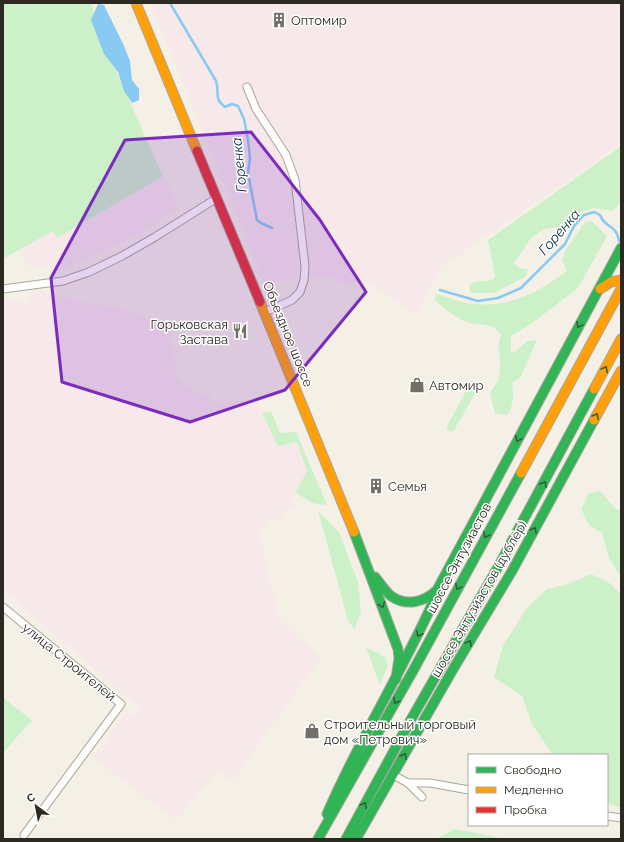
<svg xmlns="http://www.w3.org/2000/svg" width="624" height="842" font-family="Raleway,sans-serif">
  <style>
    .industrial { fill: #f7e8ea }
    .green { fill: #ccf1c8 }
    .water { fill: #89caf2 }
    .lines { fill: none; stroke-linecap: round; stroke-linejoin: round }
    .stream { stroke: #89caf2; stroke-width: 2.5 }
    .street-casing { stroke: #a9a69e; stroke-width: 9 }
    .fast-casing { stroke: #a9a69e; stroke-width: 11 }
    .slow-casing { stroke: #a9a69e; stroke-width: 11 }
    .jam-casing { stroke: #a9a69e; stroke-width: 11 }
    .street { stroke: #fdfdfb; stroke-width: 7 }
    .fast { stroke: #30b455; stroke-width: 9 }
    .slow { stroke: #ff9f0a; stroke-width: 9 }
    .jam { stroke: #e5322d; stroke-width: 9 }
    .oneway { stroke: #2d6136 }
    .marked { fill: #7b2cbf; fill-opacity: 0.2; stroke: #7b2cbf; stroke-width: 3; stroke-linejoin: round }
    .labels { text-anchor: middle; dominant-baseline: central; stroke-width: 3; stroke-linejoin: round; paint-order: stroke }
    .poi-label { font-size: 13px; fill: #2b2921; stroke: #fff; text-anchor: start }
    .street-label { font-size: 13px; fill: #2b2921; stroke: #fff }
    .water-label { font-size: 14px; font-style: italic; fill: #052f47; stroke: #fff }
  </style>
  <rect width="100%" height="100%" fill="#f4f0e5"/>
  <g class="industrial">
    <path d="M150 3H621V143L440 268 417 316 362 279 346 286 328 275 265 284Z"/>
    <path d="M163 176 179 207 142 233 61 271 51 272 45 267H29L20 250 54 231 58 238Z"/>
    <path d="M38 289 62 298 131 311 170 333 177 378 200 396 211 394 212 404 255 399 278 446 297 442 307 472 290 503 296 504 295 509 287 508 283 519H268V526L259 528 273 595 280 620 321 658 232 781 218 770 176 820 93 758 126 712 134 717 140 708 3 590V301L14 300 25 304 30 295Z"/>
  </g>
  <g class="green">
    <path d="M3 3H92L95 24 163 176 57 238 53 231 3 259Z"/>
    <path d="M620 147 621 202 613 211 594 208 578 213 566 226 544 229 531 238 514 263 519 268 528 269 525 277 494 293H471L469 286 474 282 492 280 495 276 488 240Z"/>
    <path d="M592 221 607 236 578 288 531 324 511 336V350L514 353 527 341 537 340 520 378 512 383C514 395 514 405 507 415L495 413 490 393 499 379 500 360 498 345 501 335C492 321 480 327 467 322 455 317 444 309 435 300L436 294C445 296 453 300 462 302 504 311 534 295 567 271L562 260 567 248 585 222Z"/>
    <path d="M471 387 475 390V394L454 430 451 432 447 430V426L467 389Z"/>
    <path d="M271 411 280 433 296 432 327 505 312 503 295 492 307 472 297 442 278 446 262 413Z"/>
    <path d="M600 491 616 509 621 511V577L609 558 602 533 589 525 581 509 589 493Z"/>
    <path d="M318 511 339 532 358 582 361 613 354 629 348 620Z"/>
    <path d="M591 574 611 584 621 595V807L607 804V755H553L532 724 522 696 494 677 503 646 526 609 547 589 568 584Z"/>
    <path d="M366 647 385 657 388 665 380 685Z"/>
    <path d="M3 698 32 720 3 753Z"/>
    <path d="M455 829 506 839H436Z"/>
  </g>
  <path class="water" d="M98 4 104 5 124 46 130 61 132 80 139 89V100L132 103 124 91 118 72 104 54 91 20Z"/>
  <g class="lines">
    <g class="stream">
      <path d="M170 3 216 81C220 93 213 98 225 107L232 104 238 106 244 119 248 140 250 158 248 173 257 220 261 223 272 228"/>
      <path d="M440 290 478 301 498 298 521 288 565 244 574 226 584 215 594 212 600 215C605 229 616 223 619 241"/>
    </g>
    <defs>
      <g id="street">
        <path d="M247 87 256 109 286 155 295 180 305 266 304 280 300 292 292 300 265 312"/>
        <path d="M3 289 63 281 89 272 122 256 155 237 217 198"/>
        <path d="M3 607 121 704 24 835"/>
        <path d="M393 775 408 783 422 797"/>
        <path d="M408 783H430L469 790"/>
        <path d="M607 816 621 818"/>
      </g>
      <g id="fast">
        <path d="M354 532 398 649 399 658 396 679"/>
        <path d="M375 577C380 583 385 591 391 596 407 607 424 602 437 590L621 248"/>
        <path d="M327 814C360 737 406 666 439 589"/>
        <path d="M318 839 414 669 521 473"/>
        <path d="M346 839 409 723 498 567 594 389"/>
        <path d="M356 839 452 671 512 571 594 420"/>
      </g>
      <g id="slow">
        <path d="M136 3 197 151"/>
        <path d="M600 289 611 282 621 280"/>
        <path d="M260 302 354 532"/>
        <path d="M594 389 621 339"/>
        <path d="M594 420 621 371"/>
        <path d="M521 473 621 289"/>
      </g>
      <path id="jam" d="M197 151 260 302"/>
    </defs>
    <use href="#street" class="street-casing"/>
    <use href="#fast" class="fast-casing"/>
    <use href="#slow" class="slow-casing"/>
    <use href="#jam" class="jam-casing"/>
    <use href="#street" class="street"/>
    <use href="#fast" class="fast"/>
    <use href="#slow" class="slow"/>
    <use href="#jam" class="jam"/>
  </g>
  <defs><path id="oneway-chevron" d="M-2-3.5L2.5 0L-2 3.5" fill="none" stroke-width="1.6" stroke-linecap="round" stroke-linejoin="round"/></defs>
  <g class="oneway">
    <use href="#oneway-chevron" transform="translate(579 325) rotate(118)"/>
    <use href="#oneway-chevron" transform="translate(605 369) rotate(-62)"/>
    <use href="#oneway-chevron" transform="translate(596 416) rotate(-61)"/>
    <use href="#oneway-chevron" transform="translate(518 439) rotate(118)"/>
    <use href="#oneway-chevron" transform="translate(544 484) rotate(-61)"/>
    <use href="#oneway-chevron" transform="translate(534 530) rotate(-61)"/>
    <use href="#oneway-chevron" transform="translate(486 535) rotate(119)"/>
    <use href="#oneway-chevron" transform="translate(458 587) rotate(118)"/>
    <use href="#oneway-chevron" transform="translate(382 605) rotate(69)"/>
    <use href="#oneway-chevron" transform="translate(419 634) rotate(117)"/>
    <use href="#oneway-chevron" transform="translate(469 643) rotate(-60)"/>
    <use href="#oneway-chevron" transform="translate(396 701) rotate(120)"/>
    <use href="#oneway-chevron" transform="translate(404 756) rotate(-60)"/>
    <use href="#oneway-chevron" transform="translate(364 805) rotate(-61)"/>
  </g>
  <path class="marked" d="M251 132 320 220 366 292 285 390 190 422 62 382 51 278 125 140Z"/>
  <defs>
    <symbol id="building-bare" viewBox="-9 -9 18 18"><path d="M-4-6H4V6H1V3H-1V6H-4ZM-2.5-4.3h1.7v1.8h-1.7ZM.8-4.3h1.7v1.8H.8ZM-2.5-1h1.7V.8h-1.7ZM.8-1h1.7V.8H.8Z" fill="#716f66" stroke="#fff" stroke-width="2.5" paint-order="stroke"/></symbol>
    <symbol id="restaurant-bare" viewBox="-9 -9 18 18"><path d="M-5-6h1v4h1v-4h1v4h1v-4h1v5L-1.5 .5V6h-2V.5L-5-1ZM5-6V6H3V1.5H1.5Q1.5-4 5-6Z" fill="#716f66" stroke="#fff" stroke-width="2.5" paint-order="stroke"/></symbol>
    <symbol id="shop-bare" viewBox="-9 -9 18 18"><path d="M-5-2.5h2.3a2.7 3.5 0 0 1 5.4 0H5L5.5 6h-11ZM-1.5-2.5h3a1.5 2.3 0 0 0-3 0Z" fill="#716f66" stroke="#fff" stroke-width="2.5" paint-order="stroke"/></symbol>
  </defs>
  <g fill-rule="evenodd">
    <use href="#building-bare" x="268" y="9" width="22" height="22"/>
    <use href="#restaurant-bare" x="229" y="320" width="22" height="22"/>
    <use href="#shop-bare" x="406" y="374" width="22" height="22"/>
    <use href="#building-bare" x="365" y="475" width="22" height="22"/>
    <use href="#shop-bare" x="301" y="720" width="22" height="22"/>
  </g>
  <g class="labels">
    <g class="poi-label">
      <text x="291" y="20">Оптомир</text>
      <text x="228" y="324" text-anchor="end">Горьковская<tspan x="228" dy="15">Застава</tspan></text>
      <text x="429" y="385">Автомир</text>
      <text x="388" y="486">Семья</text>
      <text x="324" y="724">Строительный торговый<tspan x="324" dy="15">дом «Петрович»</tspan></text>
    </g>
    <g class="street-label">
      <text transform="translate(288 334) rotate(68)">Объездное шоссе</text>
      <text transform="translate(459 558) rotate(-62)">шоссе Энтузиастов</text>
      <text transform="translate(479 599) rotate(-60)">шоссе Энтузиастов (дублёр)</text>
      <text transform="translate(69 662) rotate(39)">улица Строителей</text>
    </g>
    <g class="water-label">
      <text transform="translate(239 165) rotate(-96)">Горенка</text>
      <text transform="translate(559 232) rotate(-49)">Горенка</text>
    </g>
  </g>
  <rect width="624" height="842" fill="none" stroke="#2b2921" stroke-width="8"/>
  <rect x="468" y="754" width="140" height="72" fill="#ffffff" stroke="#aaa9a6"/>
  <rect x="476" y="767" width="20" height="6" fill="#30b455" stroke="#aaa9a6"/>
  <text x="504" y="774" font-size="12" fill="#2b2921">Свободно</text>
  <rect x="476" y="787" width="20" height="6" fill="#ff9f0a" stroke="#aaa9a6"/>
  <text x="504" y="794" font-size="12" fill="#2b2921">Медленно</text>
  <rect x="476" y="807" width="20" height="6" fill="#e5322d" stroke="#aaa9a6"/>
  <text x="504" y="814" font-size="12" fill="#2b2921">Пробка</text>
  <g transform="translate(36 806) rotate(328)" stroke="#ffffff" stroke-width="3" paint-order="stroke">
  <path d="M0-3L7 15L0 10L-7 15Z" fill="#2b2921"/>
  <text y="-6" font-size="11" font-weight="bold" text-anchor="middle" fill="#2b2921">С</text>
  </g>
</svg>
